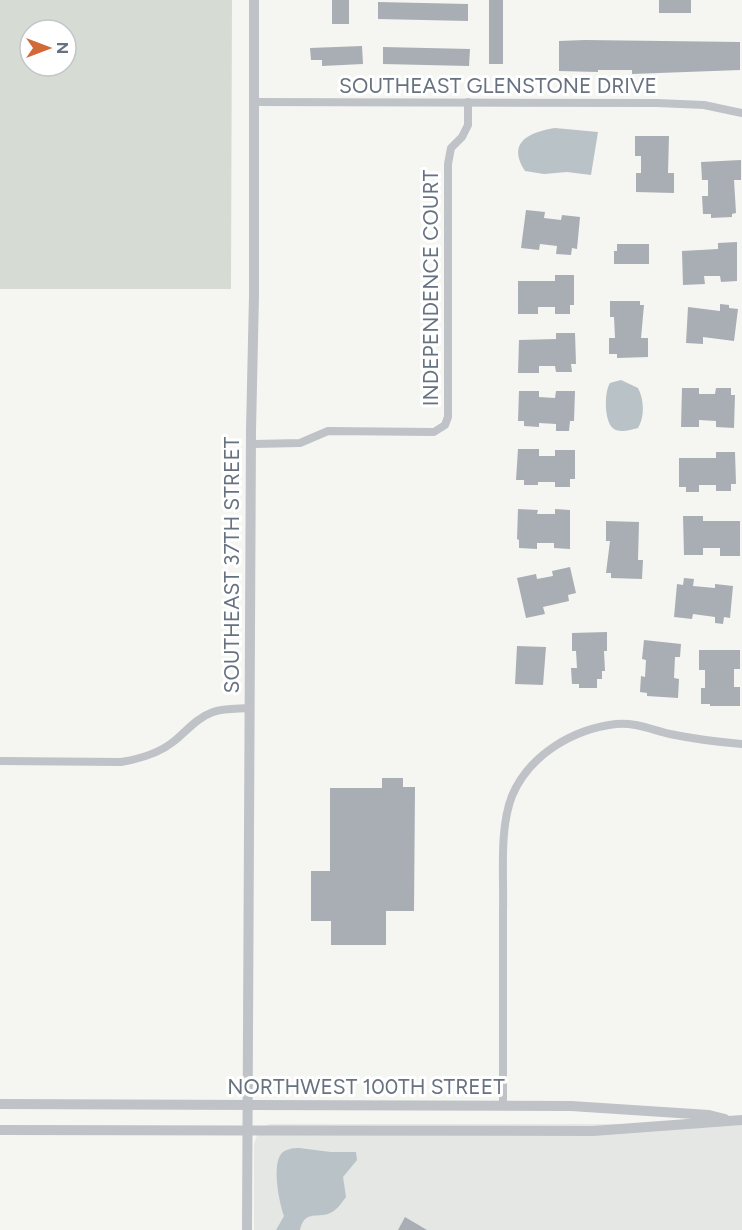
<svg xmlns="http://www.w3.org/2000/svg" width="742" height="1230" font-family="Figtree,sans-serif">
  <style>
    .built { fill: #e5e7e5 }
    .green { fill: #d6dbd4; fill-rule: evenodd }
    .water { fill: #b9c2c7 }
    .building { fill: #a9aeb4 }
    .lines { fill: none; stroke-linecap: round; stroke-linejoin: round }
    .minor { stroke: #bfc2c6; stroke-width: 8 }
    .tertiary { stroke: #bfc2c6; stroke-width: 10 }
    .labels { text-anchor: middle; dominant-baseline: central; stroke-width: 6; stroke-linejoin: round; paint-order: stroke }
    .street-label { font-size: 21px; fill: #677280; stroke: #fff }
  </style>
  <rect width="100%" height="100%" fill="#f5f5f2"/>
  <path class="built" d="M269 1124H742V1230H254V1144L259 1130Z"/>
  <path class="green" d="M0 0H232L231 289H0ZM30 30H66V66H30Z"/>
  <g class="water">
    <path d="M555 128 598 132 591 175 567 172 544 174 525 171C506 142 530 132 555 128Z"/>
    <path d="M621 380 638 388C644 399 645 417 638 428 630 430 620 433 614 429 604 423 604 392 610 383Z"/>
    <path d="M299 1148 331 1152H356L357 1160 343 1177 346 1197C342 1202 338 1209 332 1212 319 1220 305 1208 300 1230H276L284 1216C279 1202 272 1166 281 1154 285 1149 293 1148 299 1148Z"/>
  </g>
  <g class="building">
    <rect x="332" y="0" width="17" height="24"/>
    <rect x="489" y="0" width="14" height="64"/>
    <rect x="659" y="0" width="32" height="13"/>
    <path d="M378 2 468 4V21L378 19Z"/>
    <path d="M585 40 740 42V70L632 74V70H598V72L559 71V41Z"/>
    <path d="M362 46 363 64 322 66V60H311L310 48Z"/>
    <path d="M383 47 470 49 469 66 383 64Z"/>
    <path d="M635 136H669L668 173H674V193L636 192V173H641V156H635Z"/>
    <path d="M741 160V180H734L736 213 732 214V217L711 218V214H703L702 196H708V180H702L701 162Z"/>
    <path d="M526 210 545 212 544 218 561 220 562 215 580 217 577 249 572 248 571 255 556 254 557 246 540 244 539 250 521 248Z"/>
    <path d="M737 242V281L721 282 720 276H704L705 284 683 285 682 251 718 249V243Z"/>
    <path d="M617 244H649V264H614V251H617Z"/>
    <path d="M555 275H574V305H570V314H555V307H538V314H518V281H555Z"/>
    <path d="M610 301H640V305H644L641 338H648V357L617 358V354H609V338H615L614 317H610Z"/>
    <path d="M720 304 729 305V308L738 309 734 341 703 337V344L686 343 688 307 720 311Z"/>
    <path d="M556 333H575L576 364H571L572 372H556L555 366H539V373H518L519 340 556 339Z"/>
    <path d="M682 388H699V394H715L716 388H731V395H735L734 428 716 427V421L699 420V427H681Z"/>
    <path d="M519 391H539V397L555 398 556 391H575L574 421H570L569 431H556V424L539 423V427L524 426V421H518Z"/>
    <path d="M518 449H539V456H555V450H575V479H570V487H555V482H538V485H524V480H516Z"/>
    <path d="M716 452H735L736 484H731V491H716V485H699V492H686V487H679V458H716Z"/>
    <path d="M518 509 538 510 537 514H555V509L570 510V549L554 548V543H537V549L519 548V540L517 539Z"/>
    <path d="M683 516H703V521H740V556H720V548H703V555H684Z"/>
    <path d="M606 521 639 522 638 560H643L642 579 611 578V573H606L610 541H606Z"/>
    <path d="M570 567 576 593 568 595 569 601 543 607 545 614 526 618 517 578 536 574 537 579 553 576 552 571Z"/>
    <path d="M684 578 694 579 693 586 715 588V584L733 586 730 618 724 617 723 624 715 623V617L693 614 692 619 674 617 677 584 683 585Z"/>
    <path d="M607 632V651H604L605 671H602V679H597V688H579V684H572L571 668H577L576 651H572V633Z"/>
    <path d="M644 640 681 644 680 657H675L674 678 679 679 678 698 647 696V693L640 692 641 676 645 677 646 660 642 659Z"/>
    <path d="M517 646 546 647 543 685 515 684Z"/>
    <path d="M699 650H740V669H734V687H740V706H710V704H701V688H705V670H699Z"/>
    <path d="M382 778H403V787H415L414 911H386V945H331V921H311V871H330V788H382Z"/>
    <path d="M405 1217 427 1230H398Z"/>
  </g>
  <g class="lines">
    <g class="minor">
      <path d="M254 102 657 103 704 105 742 113"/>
      <path d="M251 444 300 443 328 431 434 432 445 425 448 417V164L451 148 462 137 468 125V102"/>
      <path d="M0 761 121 762C139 759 158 754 173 742 186 732 196 718 213 712 225 708 238 709 250 708"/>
      <path d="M503 1106C503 1041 503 975 503 910 504 875 499 829 512 796 529 755 573 729 616 724 635 722 652 730 670 734 694 739 718 742 742 744"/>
    </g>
    <g class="tertiary">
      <path d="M0 1104 571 1106 709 1115 725 1119"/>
      <path d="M0 1130 593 1131 742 1120"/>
      <path d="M247 1230 251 430 254 295V0"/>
    </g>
  </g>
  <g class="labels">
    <g class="street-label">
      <text x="498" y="85">SOUTHEAST GLENSTONE DRIVE</text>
      <text transform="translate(430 288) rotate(-90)">INDEPENDENCE COURT</text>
      <text transform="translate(231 565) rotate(-90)">SOUTHEAST 37TH STREET</text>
      <text x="366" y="1086">NORTHWEST 100TH STREET</text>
    </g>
  </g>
  <g transform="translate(48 48) rotate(90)"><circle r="28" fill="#ffffff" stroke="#c2c7cc" stroke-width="1.5"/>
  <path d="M0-4.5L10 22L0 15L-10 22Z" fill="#d16a36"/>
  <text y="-9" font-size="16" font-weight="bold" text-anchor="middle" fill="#677280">N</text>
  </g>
</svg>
